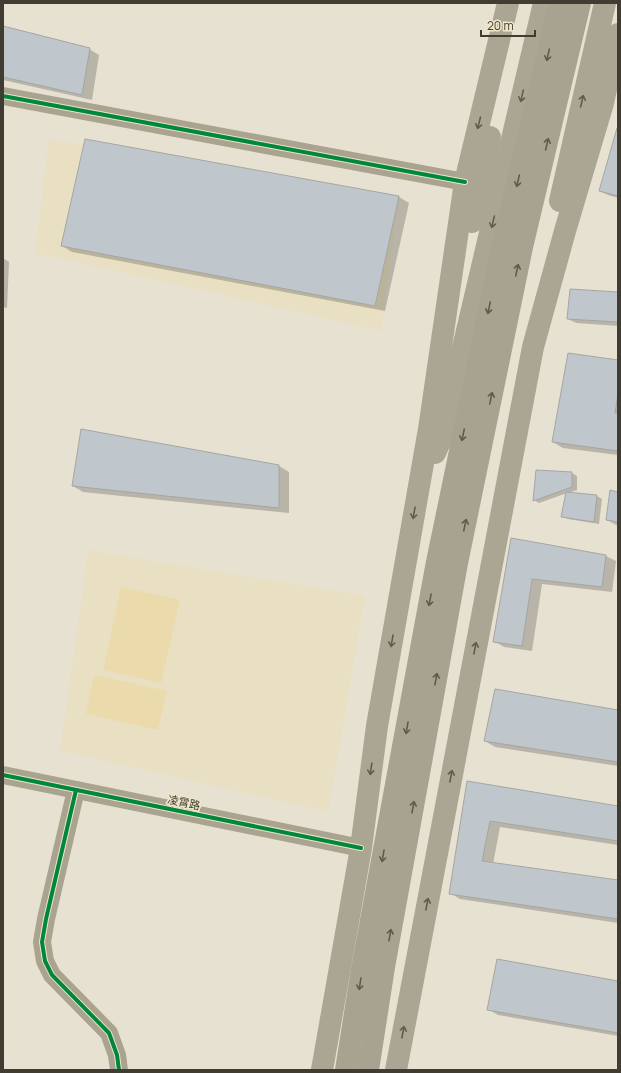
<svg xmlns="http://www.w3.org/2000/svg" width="621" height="1073" font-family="Manrope,'Noto Sans SC',sans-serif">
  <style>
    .built { fill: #e9e0c4 }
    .green { fill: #eadaac }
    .shadow { fill: #0003 }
    .building { fill: #bfc7cd; stroke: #a5a6a3 }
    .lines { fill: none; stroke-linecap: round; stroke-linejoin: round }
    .minor { stroke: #aaa390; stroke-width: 18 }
    .major { stroke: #aba693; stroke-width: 22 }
    .highway { stroke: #a8a290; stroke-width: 22 }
    .cycleway-casing { stroke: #efe5c8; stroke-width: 6 }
    .cycleway { stroke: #00873e; stroke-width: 4 }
    .oneway { stroke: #5f5b4e }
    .oneway2 { stroke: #605c4e }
    .labels { text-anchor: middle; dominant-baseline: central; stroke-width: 3.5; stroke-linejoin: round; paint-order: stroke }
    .street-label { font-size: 11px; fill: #403c31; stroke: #efe5c8 }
  </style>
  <rect width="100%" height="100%" fill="#e6e1d1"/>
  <g class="built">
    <path d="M49 139 399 196 381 331 35 253Z"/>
    <path d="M88 550 365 596 328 812 60 751Z"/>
  </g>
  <g class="green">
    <path d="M121 587 180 600 161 683 103 670Z"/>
    <path d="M94 675 167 691 158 730 86 714Z"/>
  </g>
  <g class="shadow">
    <path d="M3 27 89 49 99 55 92 100 3 80Z"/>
    <path d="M618 129V198L608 195 600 191Z"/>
    <path d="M86 140 399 197 409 203 385 311 72 252 62 246Z"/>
    <path d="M3 258 9 262 7 308 3 307Z"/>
    <path d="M618 293V326L576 323 568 319Z"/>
    <path d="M618 361V455L563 448 553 442Z"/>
    <path d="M279 466 289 472V513L83 492 73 486Z"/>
    <path d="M572 473 577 476V490L568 493 597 496 602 499 599 524 568 519 563 516 567 493 539 503 534 500Z"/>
    <path d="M618 493V526L607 520Z"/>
    <path d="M512 539 606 556 616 561 612 592 542 584 532 651 504 647 494 641Z"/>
    <path d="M618 711V766L495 747 485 741Z"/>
    <path d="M467 782 618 807V845L500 827 493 864 618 881V923L460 899 450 893Z"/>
    <path d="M618 982V1036L498 1015 488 1009Z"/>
  </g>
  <g class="building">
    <path d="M3 26 90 48 82 95 3 77Z"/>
    <path d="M617 128H618V196L599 191Z"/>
    <path d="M85 139 399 196 375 306 61 246Z"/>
    <path d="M570 289 618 292V322L567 319Z"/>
    <path d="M568 353 618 360V394L615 413H618V451L552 442Z"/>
    <path d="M81 429 279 465V508L72 486Z"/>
    <path d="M536 470 572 472V487L533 501Z"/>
    <path d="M610 490 618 492V522L606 520Z"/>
    <path d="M566 492 597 495 594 522 561 517Z"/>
    <path d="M511 538 606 555 602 587 532 579 522 646 493 642Z"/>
    <path d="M495 689 618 710V762L484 741Z"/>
    <path d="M467 781 618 806V841L490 821 482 861 618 880V919L449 894Z"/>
    <path d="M497 959 618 981V1033L487 1010Z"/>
  </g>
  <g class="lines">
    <g class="minor">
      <path d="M3 96 465 182"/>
      <path d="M3 775 361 848"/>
      <path d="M76 790 46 919 42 942 45 961 52 975 109 1033 117 1055 119 1070"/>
    </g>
    <g class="major">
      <path d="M560 201 605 3"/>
      <path d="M472 222 490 137"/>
      <path d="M435 453 442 437 544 3"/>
      <path d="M322 1070 361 848 377 726 429 429 465 182 508 3"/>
      <path d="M396 1070 533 347 565 231 603 103 618 34"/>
    </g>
    <g class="highway">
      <path d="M346 1070 362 969 437 562 503 244 560 3"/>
      <path d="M368 1070 384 967 457 563 522 247 580 3"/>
    </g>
    <defs>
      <g id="cycleway">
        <path d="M3 96 465 182"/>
        <path d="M3 775 361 848"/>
        <path d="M76 790 46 919 42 942 45 961 52 975 109 1033 117 1055 119 1070"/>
      </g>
    </defs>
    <use href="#cycleway" class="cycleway-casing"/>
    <use href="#cycleway" class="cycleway"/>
  </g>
  <defs><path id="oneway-shaft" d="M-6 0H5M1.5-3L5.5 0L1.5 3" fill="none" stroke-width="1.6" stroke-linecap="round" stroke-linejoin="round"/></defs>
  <g class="oneway">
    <use href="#oneway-shaft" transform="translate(548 55) rotate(103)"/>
    <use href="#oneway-shaft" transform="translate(547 144) rotate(-77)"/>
    <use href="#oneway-shaft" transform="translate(518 181) rotate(103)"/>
    <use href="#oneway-shaft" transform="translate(517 270) rotate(-78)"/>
    <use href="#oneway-shaft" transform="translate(489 308) rotate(102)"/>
    <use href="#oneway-shaft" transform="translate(491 398) rotate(-78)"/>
    <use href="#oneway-shaft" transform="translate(463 435) rotate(102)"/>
    <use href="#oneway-shaft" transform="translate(465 525) rotate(-78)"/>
    <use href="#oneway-shaft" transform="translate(430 600) rotate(100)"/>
    <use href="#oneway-shaft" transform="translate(436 679) rotate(-80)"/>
    <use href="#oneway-shaft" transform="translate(407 728) rotate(100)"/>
    <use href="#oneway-shaft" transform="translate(413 807) rotate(-80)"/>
    <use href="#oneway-shaft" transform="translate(383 856) rotate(100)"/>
    <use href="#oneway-shaft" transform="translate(390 935) rotate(-80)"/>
    <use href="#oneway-shaft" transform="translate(360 984) rotate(99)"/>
  </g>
  <g class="oneway2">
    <use href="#oneway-shaft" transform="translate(522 96) rotate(103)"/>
    <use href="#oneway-shaft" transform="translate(582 101) rotate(-77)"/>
    <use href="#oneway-shaft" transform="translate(479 123) rotate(104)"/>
    <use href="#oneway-shaft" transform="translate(493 222) rotate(103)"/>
    <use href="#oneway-shaft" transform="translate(414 513) rotate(100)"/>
    <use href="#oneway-shaft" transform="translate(392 641) rotate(100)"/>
    <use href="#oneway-shaft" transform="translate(475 648) rotate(-79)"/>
    <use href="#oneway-shaft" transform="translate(371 769) rotate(98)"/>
    <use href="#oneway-shaft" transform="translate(451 776) rotate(-79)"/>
    <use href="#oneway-shaft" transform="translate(427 904) rotate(-79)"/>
    <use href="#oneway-shaft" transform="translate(403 1032) rotate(-80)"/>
  </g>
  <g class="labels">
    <g class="street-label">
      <text transform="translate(184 802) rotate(12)">凌霄路</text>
    </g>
  </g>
  <rect width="621" height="1073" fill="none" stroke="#403c31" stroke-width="8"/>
  <path d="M481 30v6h54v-6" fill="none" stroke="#403c31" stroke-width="2"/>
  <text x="487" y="30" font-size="12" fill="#403c31" stroke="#efe5c8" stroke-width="3" paint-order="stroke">20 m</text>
</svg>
